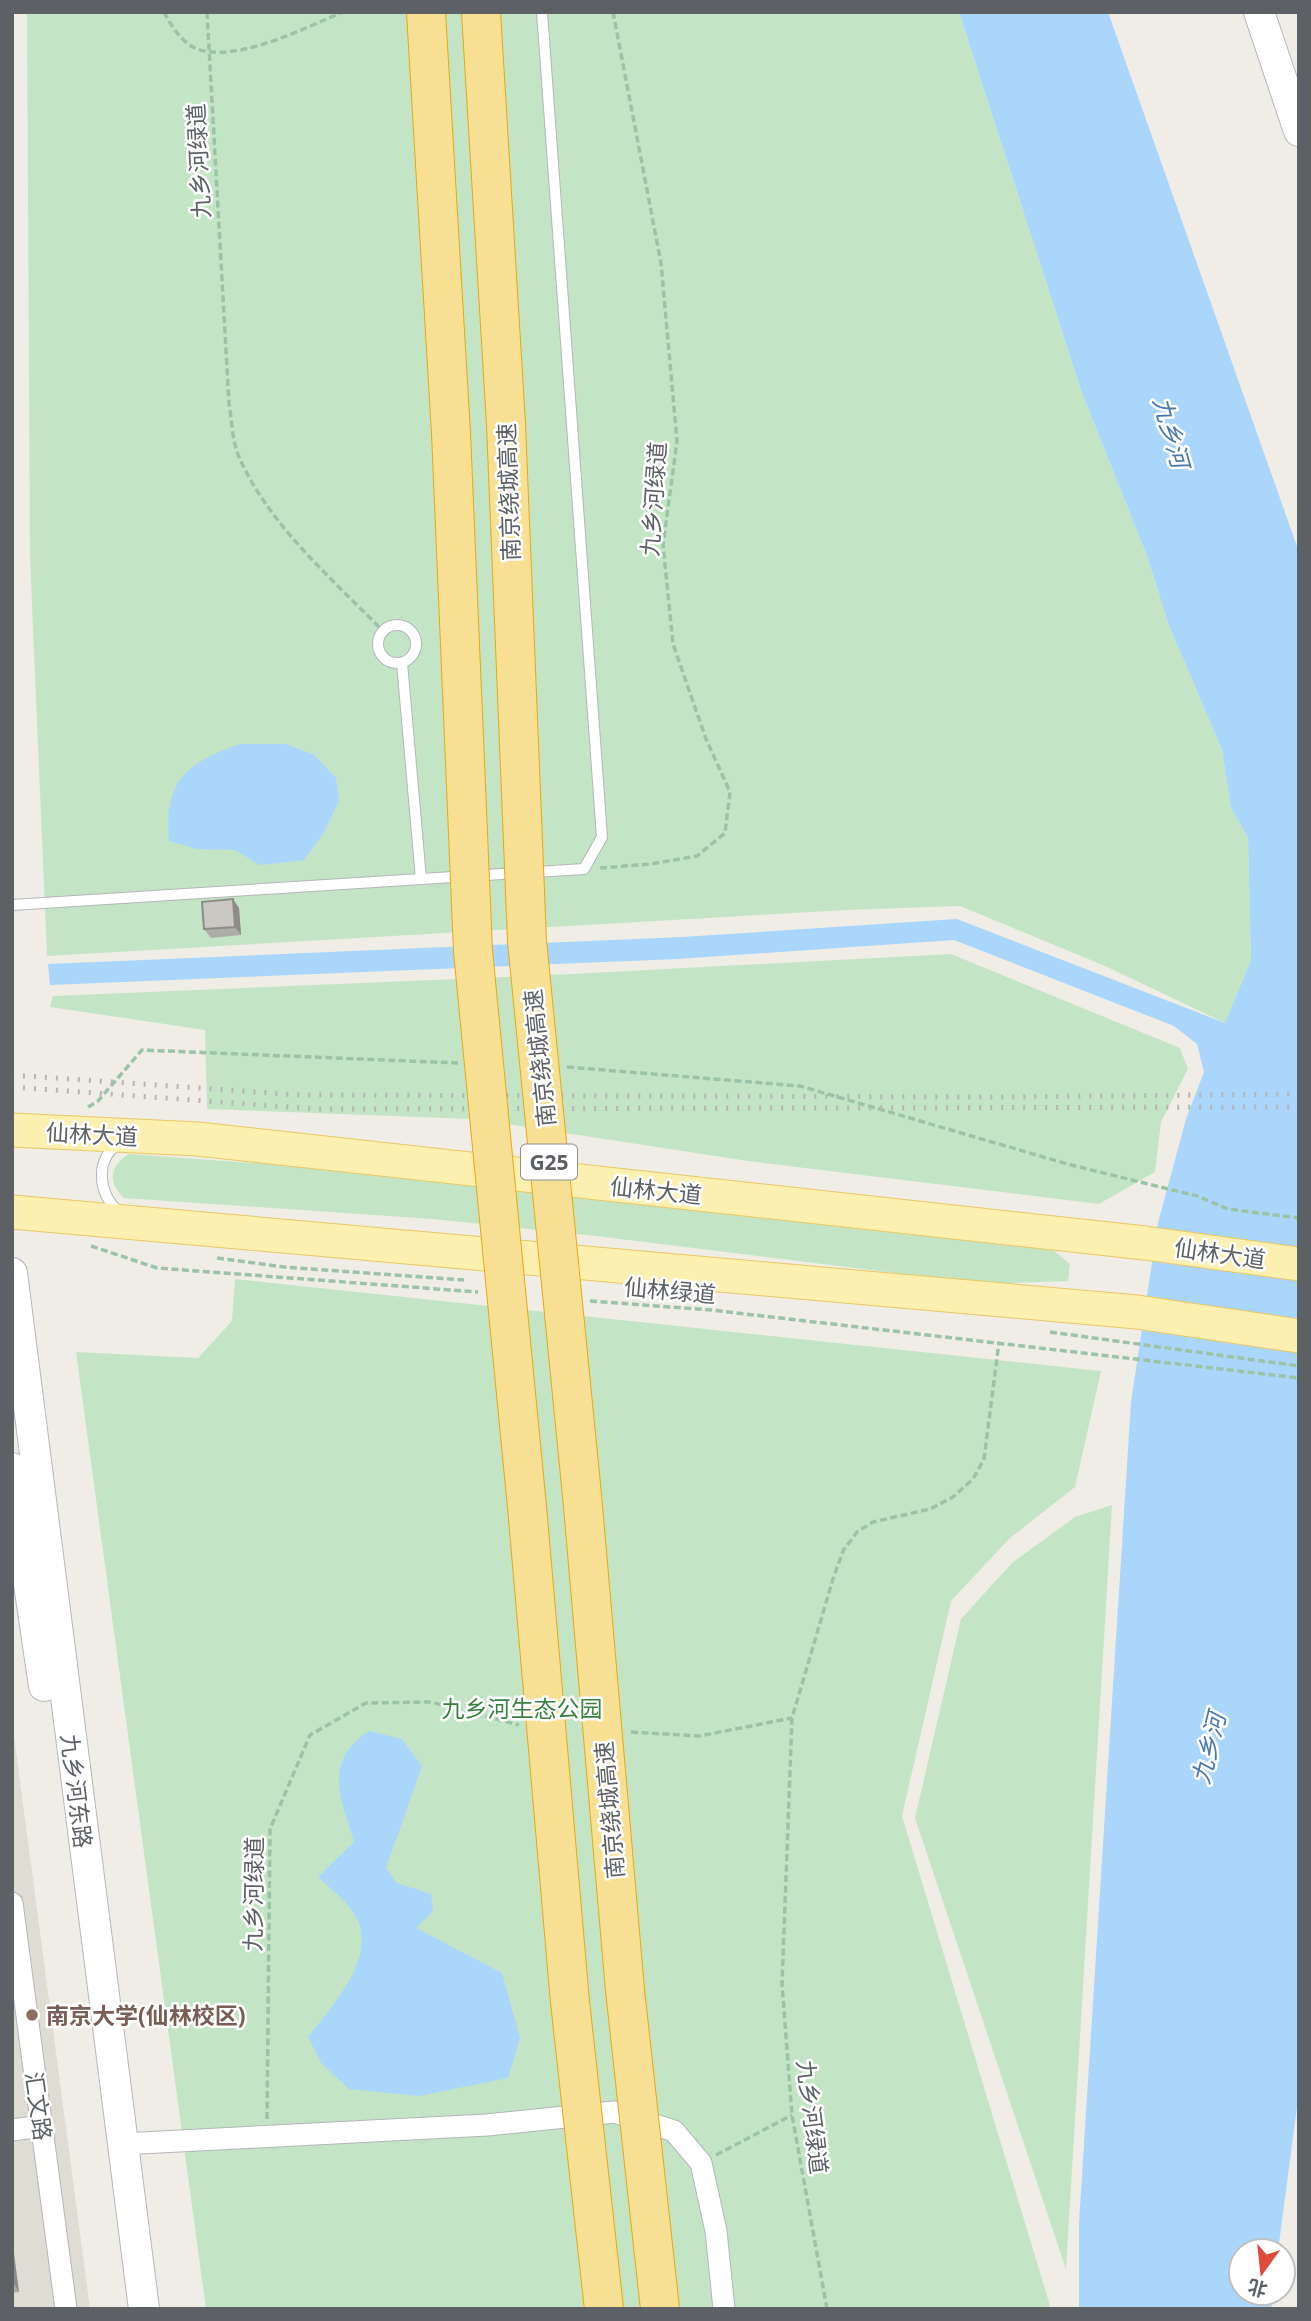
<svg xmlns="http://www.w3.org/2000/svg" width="1311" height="2321" font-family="'Open Sans','Noto Sans SC',sans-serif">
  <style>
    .education { fill: #dfdcd4 }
    .green { fill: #c4e5c5 }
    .water { fill: #aad6fb }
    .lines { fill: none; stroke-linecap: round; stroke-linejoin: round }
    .lane-casing { stroke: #b3b6ba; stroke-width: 12 }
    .street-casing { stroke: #b3b6ba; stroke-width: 23 }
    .secondary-casing { stroke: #b4b8bc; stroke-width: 32 }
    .primary-casing { stroke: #eac764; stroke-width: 35 }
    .path { stroke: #9cc3a8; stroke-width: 3.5; stroke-dasharray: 7 3.5; stroke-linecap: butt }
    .lane { stroke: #fff; stroke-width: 10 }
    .street { stroke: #fff; stroke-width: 21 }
    .secondary { stroke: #fff; stroke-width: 30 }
    .primary { stroke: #fbf0af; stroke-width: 33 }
    .rail { stroke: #b4b5b5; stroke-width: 5; stroke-dasharray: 2 9; stroke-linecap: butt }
    .highway-bridge-casing { stroke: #e9a80c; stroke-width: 40; stroke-linecap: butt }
    .highway-bridge { stroke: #f7e094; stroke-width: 38 }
    .wall { fill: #aeaca7 }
    .shaded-wall { fill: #8d8c88 }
    .building { fill: #cac8c2; stroke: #8d8c88; stroke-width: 2 }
    .education-dot { fill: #8d6e63; stroke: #fff; stroke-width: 2.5 }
    .labels { text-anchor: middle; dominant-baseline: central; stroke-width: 5; stroke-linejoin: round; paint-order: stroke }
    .shield { fill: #fff; stroke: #8e9093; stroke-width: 2 }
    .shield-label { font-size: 21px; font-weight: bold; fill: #5d6165 }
    .street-label { font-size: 23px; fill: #5d6165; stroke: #fff }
    .park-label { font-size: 23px; fill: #39813e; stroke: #fff }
    .education-label { font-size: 23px; font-weight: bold; fill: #785e54; stroke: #fff; text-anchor: start }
    .water-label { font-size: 24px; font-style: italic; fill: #4777ad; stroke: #fff }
  </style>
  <rect width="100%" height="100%" fill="#efede6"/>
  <path class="education" d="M12 1721 90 2309H12Z"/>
  <g class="green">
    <path d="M27 12H959L1082 393 1147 556 1168 623 1222 750 1231 808 1248 838 1251 960 1225 1023 1105 966 960 906 846 910 47 956 30 557Z"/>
    <path d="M951 954 1180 1048 1188 1069 1161 1122 1155 1172 1099 1204 748 1161 473 1119 207 1109 205 1030 50 1007 53 996 572 974Z"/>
    <path d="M128 1154 435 1176 1053 1250 1070 1264 1068 1281 984 1284 596 1236 432 1219 124 1198C107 1181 110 1167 128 1154Z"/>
    <path d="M235 1279 1101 1371 1075 1487 1010 1538 951 1601 902 1816 1051 2309H206L76 1352 198 1358 232 1321Z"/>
    <path d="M1112 1505 1066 2269 915 1818 961 1619 1012 1563 1075 1517Z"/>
  </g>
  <g class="water">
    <path d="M959 12H1108L1299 552V2092L1278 2251H1241V2293H1273L1271 2309H1079V2223L1131 1402 1158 1223 1186 1119 1204 1072 1197 1044 1174 1026 954 940 678 959 50 985 48 964 682 937 957 919 1225 1023 1251 960 1248 838 1231 808 1222 750 1168 623 1147 556 1082 393Z"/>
    <path d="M240 744H285L313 754 336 778 339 801 324 832 304 860 260 865 235 850 197 849 169 841C164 780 186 763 240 744Z"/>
    <path d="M369 1731 402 1739 422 1766 386 1868 397 1883 431 1894 433 1911 416 1928 502 1973 520 2038 508 2078 419 2096 349 2089 321 2063 308 2037C332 2005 382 1954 353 1912 344 1899 330 1888 318 1877L354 1842C340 1797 323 1762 369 1731Z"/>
  </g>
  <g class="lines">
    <defs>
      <g id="lane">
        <circle cx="397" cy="644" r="19"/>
        <path d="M421 879 584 869 602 837 542 12"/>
        <path d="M12 905 421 879 402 663"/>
        <path d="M119 1212C98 1195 94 1158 120 1143"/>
      </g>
      <g id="street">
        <path d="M12 1903 66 2309"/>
        <path d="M12 2130 42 2126"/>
        <path d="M122 2144 487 2125 614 2112 674 2131 701 2163 716 2231 724 2309"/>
      </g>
      <g id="secondary">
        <path d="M1259 12 1299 131"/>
        <path d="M12 1273 144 2309"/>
        <path d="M12 1468 44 1686"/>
      </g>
      <g id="primary">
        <path d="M12 1130 198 1139 1145 1243 1299 1264"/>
        <path d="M12 1212 1137 1312 1299 1336"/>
      </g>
    </defs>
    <use href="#lane" class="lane-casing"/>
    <use href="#street" class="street-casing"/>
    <use href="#secondary" class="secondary-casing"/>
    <use href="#primary" class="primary-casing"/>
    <g class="path">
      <path d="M164 12C170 24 179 38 191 46 228 68 306 27 343 12"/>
      <path d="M207 12 229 404C232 420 232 441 239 457 269 525 332 579 383 631"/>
      <path d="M600 868 651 864 697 856 725 833 730 792 706 739 673 644 663 545 677 441 661 263 613 12"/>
      <path d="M567 1067 800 1086 1071 1165 1197 1196 1228 1209 1299 1218"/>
      <path d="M88 1107 98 1101 142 1050 458 1063"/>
      <path d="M91 1246 157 1268 478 1292"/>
      <path d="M217 1258 284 1267 464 1280"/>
      <path d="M590 1301 711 1310 1299 1378"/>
      <path d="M1050 1332 1299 1366"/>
      <path d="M631 1732 699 1736 792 1718"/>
      <path d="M267 2119 270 1829 310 1735 366 1703 431 1702 519 1725"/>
      <path d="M716 2155 792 2115"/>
      <path d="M827 2309 792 2115 782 1984 792 1718 833 1579 843 1551 857 1532 873 1522 930 1509 953 1497 973 1479 984 1459 999 1342"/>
    </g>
    <use href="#lane" class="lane"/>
    <use href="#street" class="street"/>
    <use href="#secondary" class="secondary"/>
    <use href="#primary" class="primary"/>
    <g class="rail">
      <path d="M12 1075 300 1095 998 1097 1299 1094"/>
      <path d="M12 1087 317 1109 1299 1107"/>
    </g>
    <defs>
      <g id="highway-bridge">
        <path d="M426 12 451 433 473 951 527 1507 570 2002 604 2309"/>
        <path d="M481 12 506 424 527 941 582 1495 625 1990 660 2309"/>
      </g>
    </defs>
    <use href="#highway-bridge" class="highway-bridge-casing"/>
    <use href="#highway-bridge" class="highway-bridge"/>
  </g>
  <g class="wall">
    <path d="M239 908 241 935 211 938 204 929Z"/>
    <path d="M12 2239 19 2292 12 2293Z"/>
  </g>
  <g class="shaded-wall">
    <path d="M233 899 239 908 241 935 235 927Z"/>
    <path d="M12 2239 19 2292 12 2281Z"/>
  </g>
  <path class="building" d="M233 899 235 927 204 929 202 902Z"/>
  <circle class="education-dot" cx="32" cy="2015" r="7"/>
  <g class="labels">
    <rect class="shield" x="521" y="1144.5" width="56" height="35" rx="5"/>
    <g class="shield-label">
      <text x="549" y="1162">G25</text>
    </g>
    <g class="street-label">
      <text transform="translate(198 161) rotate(-93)">九乡河绿道</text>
      <text transform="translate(508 492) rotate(-92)">南京绕城高速</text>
      <text transform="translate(653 499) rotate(-86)">九乡河绿道</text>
      <text transform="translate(539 1058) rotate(-96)">南京绕城高速</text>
      <text transform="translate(92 1134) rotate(3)">仙林大道</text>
      <text transform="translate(656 1190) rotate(6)">仙林大道</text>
      <text transform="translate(1220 1253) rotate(8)">仙林大道</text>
      <text transform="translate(670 1290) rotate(5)">仙林绿道</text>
      <text transform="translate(77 1791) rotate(83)">九乡河东路</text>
      <text transform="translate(609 1810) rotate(-95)">南京绕城高速</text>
      <text transform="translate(253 1894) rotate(-89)">九乡河绿道</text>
      <text transform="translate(39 2106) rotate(82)">汇文路</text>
      <text transform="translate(813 2117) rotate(83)">九乡河绿道</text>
    </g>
    <g class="park-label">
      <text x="522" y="1708">九乡河生态公园</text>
    </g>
    <g class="education-label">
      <text x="46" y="2015">南京大学(仙林校区)</text>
    </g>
    <g class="water-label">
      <text transform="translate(1172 432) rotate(74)">九乡河</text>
      <text transform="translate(1208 1748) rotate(-76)">九乡河</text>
    </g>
  </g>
  <rect width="1311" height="2321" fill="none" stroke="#5d6165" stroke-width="28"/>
  <g transform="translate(1262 2272) rotate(195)"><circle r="33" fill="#ffffff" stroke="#bec0c1" stroke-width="2"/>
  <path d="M0-5L12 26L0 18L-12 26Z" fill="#e04a3b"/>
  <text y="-10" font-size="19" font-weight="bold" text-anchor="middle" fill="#5d6165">北</text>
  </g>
</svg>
